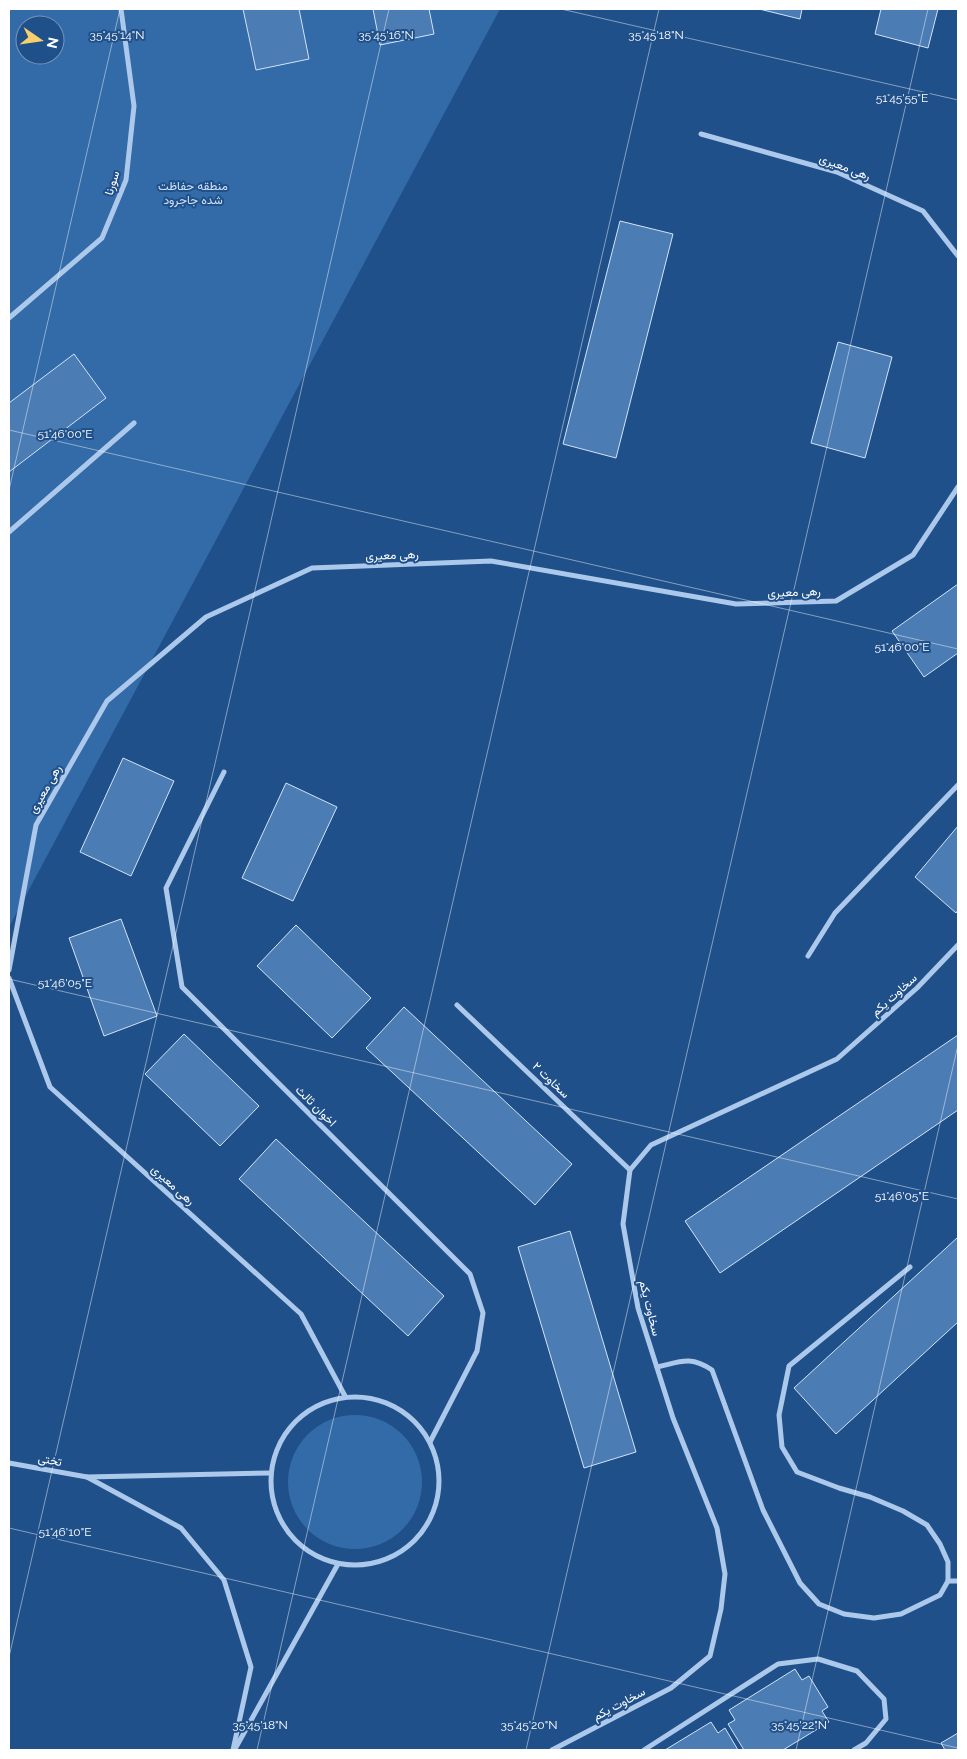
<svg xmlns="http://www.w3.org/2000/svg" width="967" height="1759" font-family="Raleway,Vazirmatn,sans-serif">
<rect width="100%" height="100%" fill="#20508a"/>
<g fill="#336aa8" fill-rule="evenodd">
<path d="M9 9H500L9 927ZM25 25H55V55H25Z"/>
<circle cx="355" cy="1482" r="67"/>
</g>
<g fill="#4c7cb4" stroke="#d1e3f8">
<polygon points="243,9 299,9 309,59 256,70"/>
<polygon points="373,9 429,9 434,34 380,45"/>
<polygon points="759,9 802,9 800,19"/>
<polygon points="881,9 938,9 928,48 875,34"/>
<polygon points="620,221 673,234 616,458 563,444"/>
<polygon points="838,342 892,357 865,458 811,443"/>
<polygon points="74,354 106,398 9,472 9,403"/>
<polygon points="958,584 958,653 924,677 892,631"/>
<polygon points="123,758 174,781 131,876 80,852"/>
<polygon points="286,783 337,807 293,901 242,878"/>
<polygon points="958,826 958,910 956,913 915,877"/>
<polygon points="121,919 157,1016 104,1036 69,938"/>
<polygon points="296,925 371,998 332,1038 257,966"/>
<polygon points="404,1007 572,1164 535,1205 366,1048"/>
<polygon points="184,1034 259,1106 220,1146 145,1074"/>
<polygon points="958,1035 958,1110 720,1273 685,1221"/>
<polygon points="276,1139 444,1296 408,1336 239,1179"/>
<polygon points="570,1231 636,1452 584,1468 518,1247"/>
<polygon points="958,1237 958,1322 836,1434 794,1388"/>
<polygon points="795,1669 802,1680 809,1676 828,1707 822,1711 829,1722 783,1750 744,1750 728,1724 735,1720 729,1710"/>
<polygon points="711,1722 718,1733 725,1728 738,1750 665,1750"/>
<polygon points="958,1733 958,1750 945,1750 941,1743"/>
</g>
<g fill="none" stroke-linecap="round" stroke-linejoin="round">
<g stroke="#acc9eb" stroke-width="5">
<polyline points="701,134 837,172 923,211 958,256"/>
<polyline points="9,318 102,238 126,180 134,106 121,9"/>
<polyline points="9,532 134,423"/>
<polyline points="224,772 166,888 182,987 470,1274 483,1313 477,1351 430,1442"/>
<polyline points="808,956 835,913 958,785"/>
<polyline points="9,970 36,825 107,701 206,617 312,568 491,561 736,604 836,601 913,555 958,487"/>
<polyline points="9,978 50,1087 301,1314 345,1396"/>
<polyline points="457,1005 630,1170"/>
<path d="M657 1367C680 1362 690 1355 712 1370L763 1510 800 1583 819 1604 844 1614 874 1618 901 1614 940 1595 948 1581V1562L940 1544 927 1525 903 1511 870 1497 839 1488 797 1472 782 1447 779 1415 789 1366 910 1267"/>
<circle cx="355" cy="1481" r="84"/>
<polyline points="9,1463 87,1477 271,1473"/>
<polyline points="87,1477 181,1528 224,1580 251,1667 233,1750"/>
<polyline points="948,1581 958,1581"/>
<polyline points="235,1749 338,1564"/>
<polyline points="552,1750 671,1688 710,1656 721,1609 725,1574 717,1528 673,1418 638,1308 623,1224 630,1170 651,1145 837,1059 917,988 958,945"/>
<polyline points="644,1750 778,1664 818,1659 857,1671 884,1699 886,1719 866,1743 854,1750"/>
</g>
</g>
<path fill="none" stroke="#fff" stroke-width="1" stroke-opacity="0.45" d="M561 9 958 100M9 430 958 649M9 490 120 9M9 979 958 1199M9 1528 958 1748M9 1657 389 9M257 1750 659 9M526 1750 928 9M796 1750 958 1045"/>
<g text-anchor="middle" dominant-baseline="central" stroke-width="4" stroke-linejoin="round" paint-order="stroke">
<g font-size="12" fill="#fff" stroke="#20508a">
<text transform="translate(845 167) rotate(21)">رهی معیری</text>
<text transform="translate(112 183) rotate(-73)">سورنا</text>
<text transform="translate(392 555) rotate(-2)">رهی معیری</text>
<text transform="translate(794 592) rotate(-2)">رهی معیری</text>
<text transform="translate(45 789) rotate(-60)">رهی معیری</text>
<text transform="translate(894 995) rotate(-42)">سخاوت یکم</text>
<text transform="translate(551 1080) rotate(44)">سخاوت ۲</text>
<text transform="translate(316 1106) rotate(45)">اخوان ثالث</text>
<text transform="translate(173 1185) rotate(42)">رهی معیری</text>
<text transform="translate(650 1308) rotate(76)">سخاوت یکم</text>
<text transform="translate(50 1460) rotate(10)">تختی</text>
<text transform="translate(619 1704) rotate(-28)">سخاوت یکم</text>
</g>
<g font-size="12" fill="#d1e3f8" stroke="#20508a">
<text x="193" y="186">منطقه حفاظت<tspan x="193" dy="14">شده جاجرود</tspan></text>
</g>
</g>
<g font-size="12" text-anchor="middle" fill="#fff" stroke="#20508a" stroke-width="4" stroke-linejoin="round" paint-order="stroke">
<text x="117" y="39">35°45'14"N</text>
<text x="386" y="39">35°45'16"N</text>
<text x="656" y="39">35°45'18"N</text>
<text x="902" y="102">51°45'55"E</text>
<text x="65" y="438">51°46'00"E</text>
<text x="902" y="651">51°46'00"E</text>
<text x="65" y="987">51°46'05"E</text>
<text x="902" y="1200">51°46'05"E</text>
<text x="65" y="1536">51°46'10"E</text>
<text x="260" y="1729">35°45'18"N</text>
<text x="529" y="1729">35°45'20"N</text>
<text x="799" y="1729">35°45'22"N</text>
</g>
<rect width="967" height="1759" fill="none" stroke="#ffffff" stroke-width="20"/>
<g transform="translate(40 40) rotate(103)"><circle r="24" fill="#20508a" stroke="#7996b9"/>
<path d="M0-4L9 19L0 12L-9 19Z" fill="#f9ce6c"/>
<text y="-8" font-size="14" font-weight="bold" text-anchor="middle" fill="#ffffff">N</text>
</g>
</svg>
